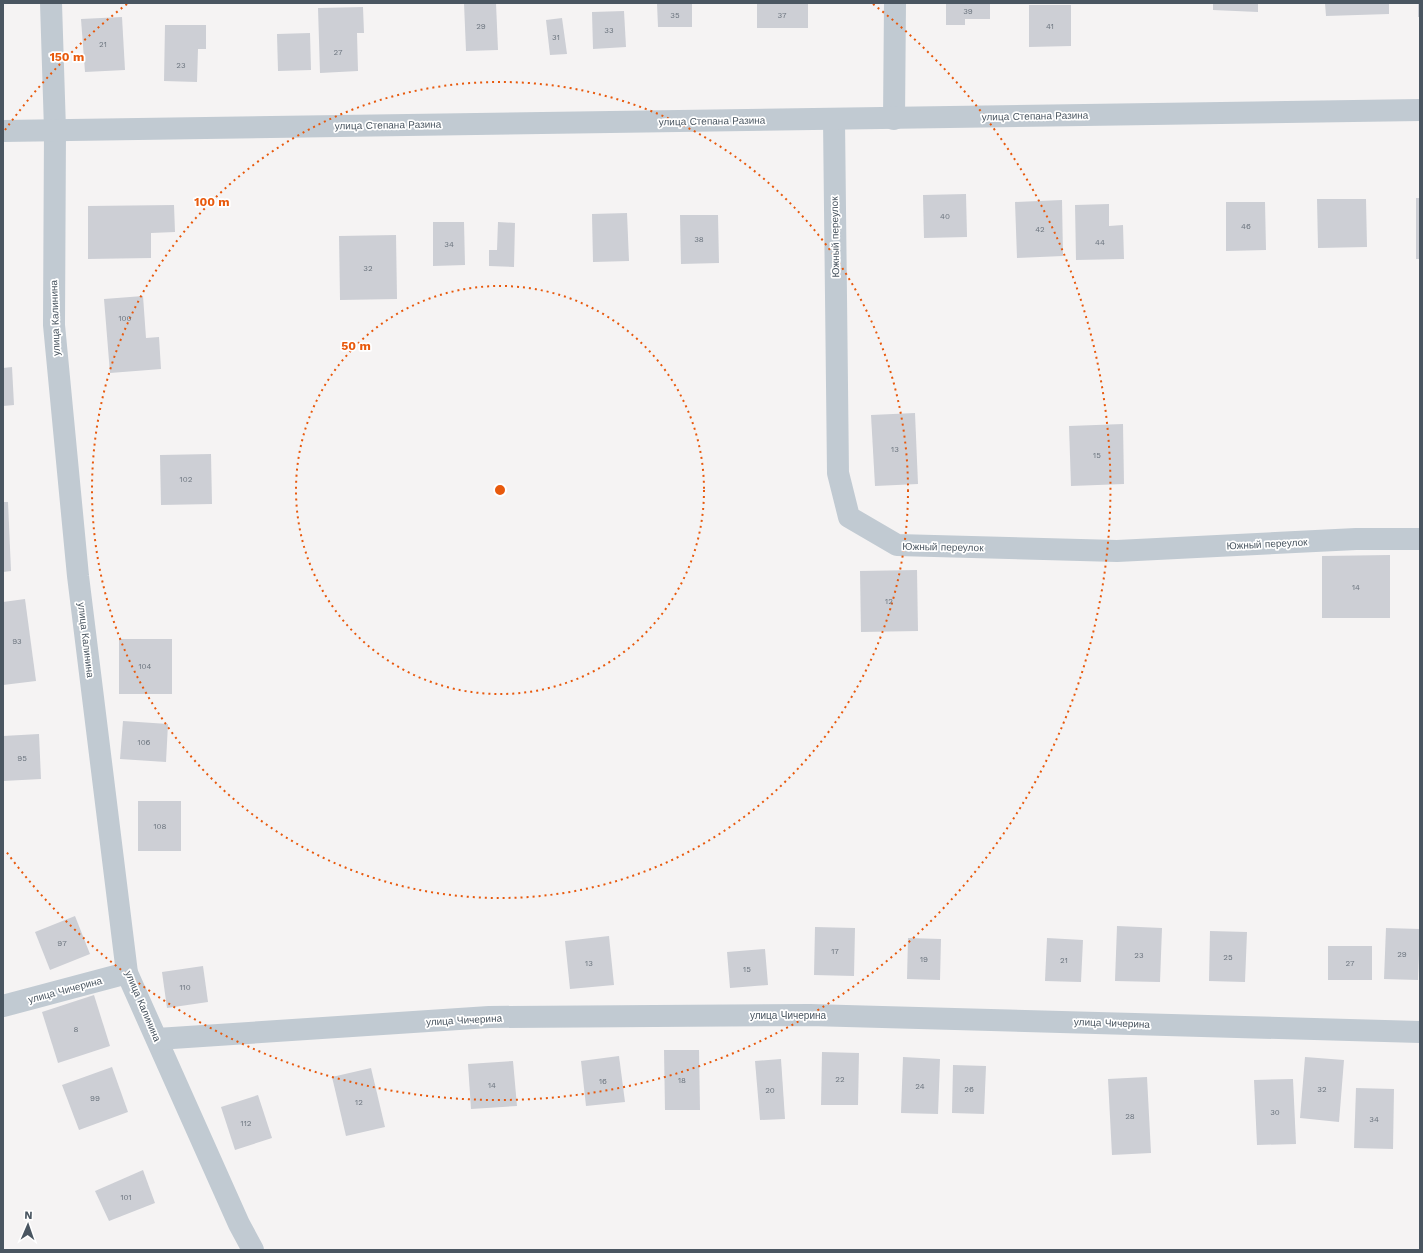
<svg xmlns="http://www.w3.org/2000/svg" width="1423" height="1253" font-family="'Work Sans',sans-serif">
<rect width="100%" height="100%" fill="#f5f3f3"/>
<g fill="#cdcfd5">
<polygon points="464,3 496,3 498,50 466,51"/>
<polygon points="657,3 692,3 692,27 658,27"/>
<rect x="757" y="3" width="51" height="25"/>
<polygon points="946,3 990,3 990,19 965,19 965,25 946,25"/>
<polygon points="1213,3 1258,3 1258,12 1213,10"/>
<polygon points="1325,3 1389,3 1389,14 1326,16"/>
<rect x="1418" y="3" width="2" height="14"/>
<polygon points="1029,5 1071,5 1071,46 1029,47"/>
<polygon points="363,7 364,33 357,33 358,71 320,73 318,8"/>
<polygon points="624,11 626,47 593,49 592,12"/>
<polygon points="122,17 125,70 85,72 81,19"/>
<polygon points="562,18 567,54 550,55 546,20"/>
<polygon points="165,25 206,25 206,49 198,49 197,82 164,81"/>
<polygon points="310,33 311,70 278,71 277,34"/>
<polygon points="966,194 967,237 924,238 923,195"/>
<rect x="1416" y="198" width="4" height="61"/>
<polygon points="1317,199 1366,199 1367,247 1318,248"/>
<polygon points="1062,200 1063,256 1017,258 1015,202"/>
<polygon points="1226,202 1265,202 1266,250 1226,251"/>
<polygon points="1109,204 1109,226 1123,225 1124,259 1076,260 1075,205"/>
<polygon points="174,205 175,232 151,233 151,258 88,259 88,206"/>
<polygon points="627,213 629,261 593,262 592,214"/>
<polygon points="680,215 718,215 719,263 681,264"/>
<polygon points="433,222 464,222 465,265 433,266"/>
<polygon points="498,222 515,223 514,267 489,266 489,250 497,250"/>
<polygon points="396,235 397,299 340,300 339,236"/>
<polygon points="143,296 146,338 159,337 161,369 110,373 104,299"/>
<polygon points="12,367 14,405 3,406 3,368"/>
<polygon points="915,413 918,484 875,486 871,415"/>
<polygon points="1123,424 1124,484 1071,486 1069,426"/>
<polygon points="211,454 212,504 161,505 160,455"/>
<polygon points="3,502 8,502 11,571 3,572"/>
<polygon points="1390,555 1390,618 1322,618 1322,556"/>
<polygon points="917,570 918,631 861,632 860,571"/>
<polygon points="25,599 36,681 3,685 3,602"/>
<rect x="119" y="639" width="53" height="55"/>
<polygon points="123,721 168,724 166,762 120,759"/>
<polygon points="39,734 41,779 3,781 3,736"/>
<rect x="138" y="801" width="43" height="50"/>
<polygon points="75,916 90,954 50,970 35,932"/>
<polygon points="1117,926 1162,928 1160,982 1115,981"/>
<polygon points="815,927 855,928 854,976 814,975"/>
<polygon points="1386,928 1420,929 1418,980 1384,979"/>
<polygon points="1210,931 1247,932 1245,982 1209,981"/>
<polygon points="609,936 614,985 570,989 565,941"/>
<polygon points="908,938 941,939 940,980 907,979"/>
<polygon points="1047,938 1083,940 1081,982 1045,981"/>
<rect x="1328" y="946" width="44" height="34"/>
<polygon points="765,949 768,985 730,988 727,952"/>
<polygon points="203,966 208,1002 167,1008 162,972"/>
<polygon points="94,995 110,1046 58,1063 42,1012"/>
<polygon points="664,1050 699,1050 700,1110 665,1110"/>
<polygon points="822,1052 859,1053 858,1105 821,1105"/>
<polygon points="619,1056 625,1102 586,1106 581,1061"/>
<polygon points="903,1057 940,1059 938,1114 901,1113"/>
<polygon points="1305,1057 1344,1060 1339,1122 1300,1118"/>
<polygon points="781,1059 785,1119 760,1120 755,1061"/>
<polygon points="513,1061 517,1106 471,1109 468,1064"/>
<polygon points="953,1065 986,1066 984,1114 952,1113"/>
<polygon points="112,1067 128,1112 79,1130 62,1085"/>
<polygon points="371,1068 385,1127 346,1136 332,1077"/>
<polygon points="1147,1077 1151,1153 1112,1155 1108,1079"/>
<polygon points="1293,1079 1296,1144 1257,1145 1254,1080"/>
<polygon points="1356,1088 1394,1089 1393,1149 1354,1148"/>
<polygon points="258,1095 272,1138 235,1150 221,1107"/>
<polygon points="143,1170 155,1203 109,1221 95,1191"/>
</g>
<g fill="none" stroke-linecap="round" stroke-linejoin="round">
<g stroke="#c1cad2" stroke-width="22">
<polyline points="51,3 55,130 54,325 78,576 127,973 239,1224 253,1250"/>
<polyline points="894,119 895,3"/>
<polyline points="834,120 838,473 849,517 897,545 1117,551 1356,539 1420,539"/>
<polyline points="3,131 1420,110"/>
<polyline points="3,1006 127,973"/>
<polyline points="157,1039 489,1017 810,1015 1420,1032"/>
</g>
</g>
<g fill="none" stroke="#e8590c" stroke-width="2" stroke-dasharray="2 4">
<circle cx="500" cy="490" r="204"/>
<circle cx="500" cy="490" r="408"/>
<path d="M5 130A612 612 0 0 1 127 4M873 4A612 612 0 1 1 5 850"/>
</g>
<g text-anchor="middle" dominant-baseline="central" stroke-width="3.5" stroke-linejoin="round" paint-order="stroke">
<g font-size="8" fill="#6b747e">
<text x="968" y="11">39</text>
<text x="675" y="15">35</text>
<text x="782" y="15">37</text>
<text x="481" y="26">29</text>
<text x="1050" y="26">41</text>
<text x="609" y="30">33</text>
<text x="556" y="37">31</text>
<text x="103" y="44">21</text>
<text x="338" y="52">27</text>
<text x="181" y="65">23</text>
<text x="945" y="216">40</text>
<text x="1246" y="226">46</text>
<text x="1040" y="229">42</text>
<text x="699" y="239">38</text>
<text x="1100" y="242">44</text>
<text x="449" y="244">34</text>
<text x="368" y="268">32</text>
<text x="125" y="318">100</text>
<text x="895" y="449">13</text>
<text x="1097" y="455">15</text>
<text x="186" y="479">102</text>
<text x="1356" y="587">14</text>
<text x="889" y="601">12</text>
<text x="17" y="641">93</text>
<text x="145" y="666">104</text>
<text x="144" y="742">106</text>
<text x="22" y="758">95</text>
<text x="160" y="826">108</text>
<text x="62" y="943">97</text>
<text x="835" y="951">17</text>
<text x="1402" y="954">29</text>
<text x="1139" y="955">23</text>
<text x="1228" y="957">25</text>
<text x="924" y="959">19</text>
<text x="1064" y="960">21</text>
<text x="589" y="963">13</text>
<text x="1350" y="963">27</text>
<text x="747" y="969">15</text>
<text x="185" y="987">110</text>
<text x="76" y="1029">8</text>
<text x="840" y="1079">22</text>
<text x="682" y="1080">18</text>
<text x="603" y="1081">16</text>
<text x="492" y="1085">14</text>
<text x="920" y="1086">24</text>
<text x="969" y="1089">26</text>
<text x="1322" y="1089">32</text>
<text x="770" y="1090">20</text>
<text x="95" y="1098">99</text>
<text x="359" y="1102">12</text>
<text x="1275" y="1112">30</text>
<text x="1130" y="1116">28</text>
<text x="1374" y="1119">34</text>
<text x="246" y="1123">112</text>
<text x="126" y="1197">101</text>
</g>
<g font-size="10" fill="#4a5661" stroke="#fff">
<text transform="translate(1035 116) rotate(-1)">улица Степана Разина</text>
<text transform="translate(712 121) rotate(-1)">улица Степана Разина</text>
<text transform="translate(388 125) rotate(-1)">улица Степана Разина</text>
<text transform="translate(835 237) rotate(-91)">Южный переулок</text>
<text transform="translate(55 318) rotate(-92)">улица Калинина</text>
<text transform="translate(1267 544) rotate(-3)">Южный переулок</text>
<text transform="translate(943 547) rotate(1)">Южный переулок</text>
<text transform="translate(86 640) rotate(83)">улица Калинина</text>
<text transform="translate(65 990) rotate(-15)">улица Чичерина</text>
<text transform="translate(143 1006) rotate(67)">улица Калинина</text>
<text x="788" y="1015">улица Чичерина</text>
<text transform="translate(464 1020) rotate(-3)">улица Чичерина</text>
<text transform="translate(1112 1023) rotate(2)">улица Чичерина</text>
</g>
</g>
<circle cx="500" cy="490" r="6" fill="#e8590c" stroke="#fff" stroke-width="2"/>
<g font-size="12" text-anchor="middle" font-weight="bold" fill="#e8590c" stroke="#fff" stroke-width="3.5" stroke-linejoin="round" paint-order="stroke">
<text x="67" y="61">150 m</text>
<text x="212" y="206">100 m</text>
<text x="356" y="350">50 m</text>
</g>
<rect width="1423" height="1253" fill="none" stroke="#4a5661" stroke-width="8"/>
<g transform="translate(28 1225) rotate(2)" stroke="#ffffff" stroke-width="3" paint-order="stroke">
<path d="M0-3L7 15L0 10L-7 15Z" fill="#4a5661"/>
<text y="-6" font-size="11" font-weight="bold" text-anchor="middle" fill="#4a5661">N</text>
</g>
</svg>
